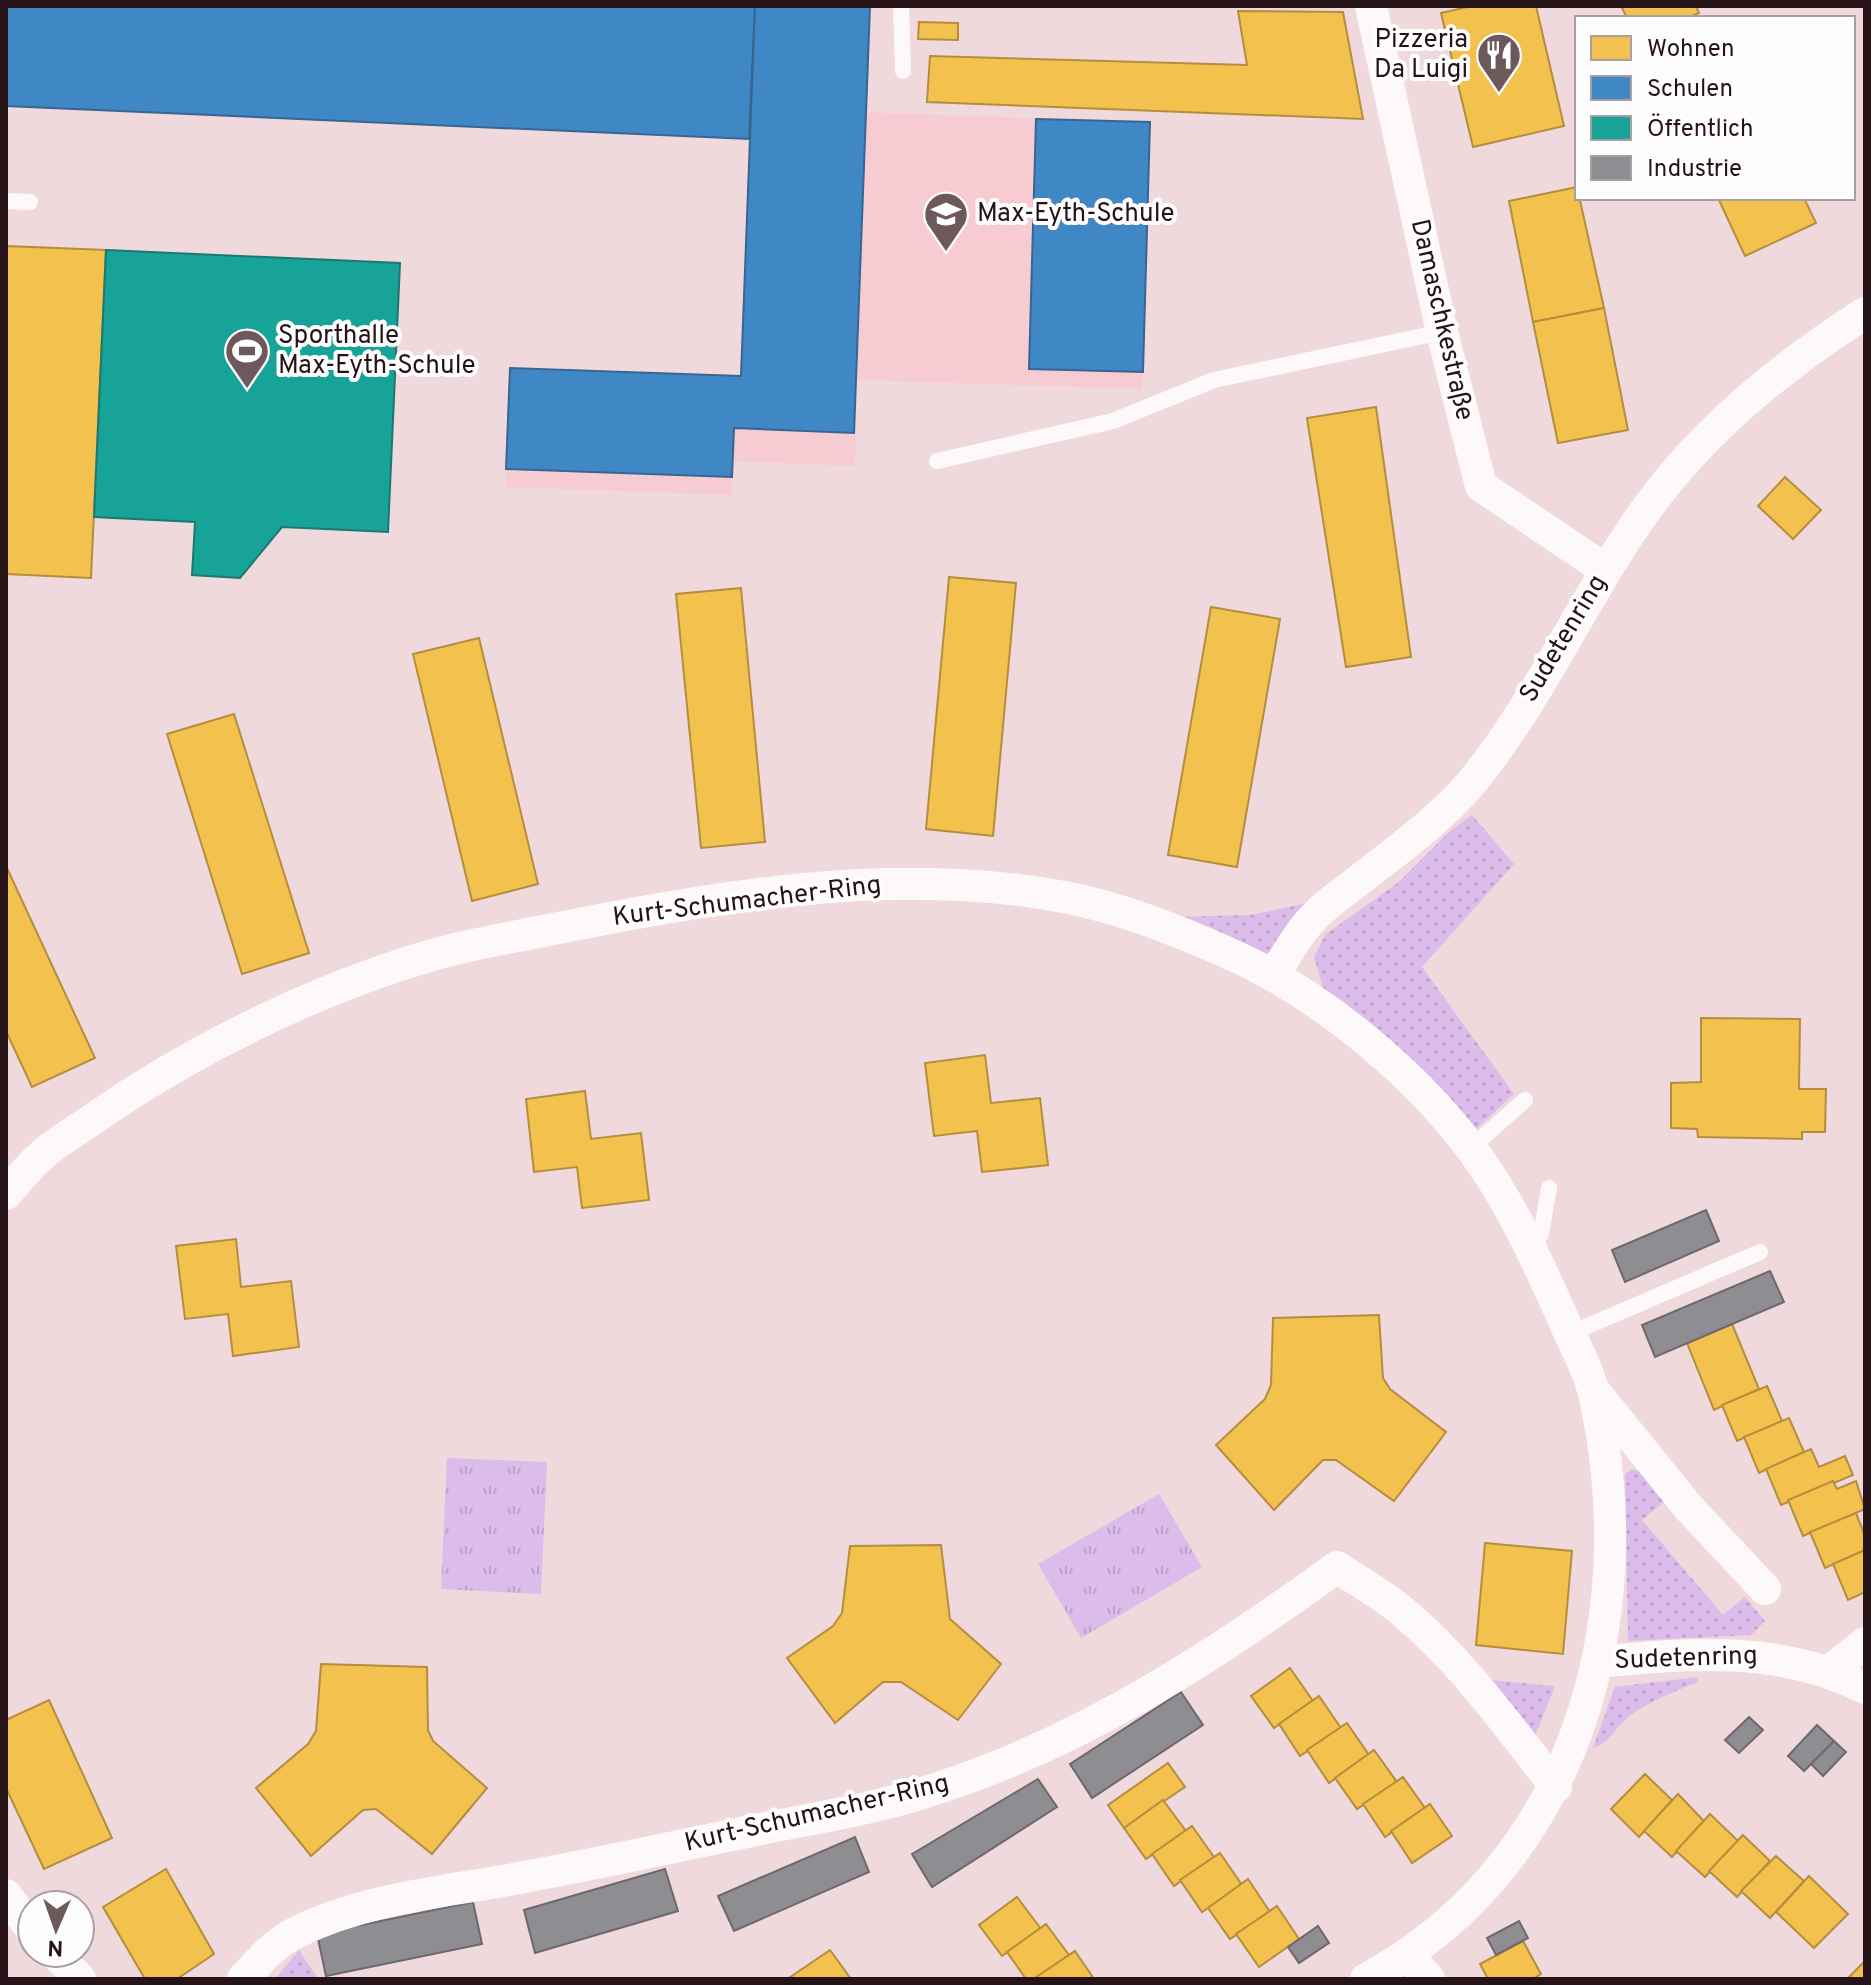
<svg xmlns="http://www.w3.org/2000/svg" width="1871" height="1985" font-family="Overpass,sans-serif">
<defs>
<pattern id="grass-dots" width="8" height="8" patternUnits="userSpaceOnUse" patternTransform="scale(2)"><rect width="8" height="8" fill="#dcbcea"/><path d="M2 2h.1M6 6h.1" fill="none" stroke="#bda1c8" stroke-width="1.8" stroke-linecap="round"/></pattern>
<pattern id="park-tufts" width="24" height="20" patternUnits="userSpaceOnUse" patternTransform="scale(2)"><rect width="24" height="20" fill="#dcbcea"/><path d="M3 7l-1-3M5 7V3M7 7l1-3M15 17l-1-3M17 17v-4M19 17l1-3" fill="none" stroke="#bda1c8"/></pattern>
</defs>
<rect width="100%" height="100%" fill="#f0d9dc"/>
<polygon fill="#f7cbd2" points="755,6 860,6 857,112 1150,122 1142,389 857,380 855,466 733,461 732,495 506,487 510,368 741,376"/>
<g fill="url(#grass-dots)">
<polygon points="1472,815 1514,864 1422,967 1514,1094 1475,1130 1324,991 1314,957 1325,935 1399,882 1449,832"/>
<polygon points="1311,902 1267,954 1173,917 1251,915"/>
<polygon points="1632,1469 1639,1471 1664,1502 1642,1520 1723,1615 1745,1597 1765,1621 1751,1635 1628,1641 1625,1474"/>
<path d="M1698 1677V1682C1674 1692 1645 1702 1625 1720 1612 1731 1610 1743 1593 1748L1615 1687Z"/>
<polygon points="1489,1680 1555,1686 1535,1736"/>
<polygon points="299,1950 318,1979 275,1979"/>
</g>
<g fill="url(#park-tufts)">
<polygon points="447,1458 547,1462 541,1594 441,1589"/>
<polygon points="1159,1494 1202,1567 1081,1638 1038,1564"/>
</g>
<g fill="#f2c14e" stroke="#b58d3e" stroke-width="2">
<polygon points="1472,6 1536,6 1564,126 1473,147 1441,13"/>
<polygon points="1621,6 1696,6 1699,13 1687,18 1627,18"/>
<polygon points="1238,11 1343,12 1363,119 927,102 930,56 1247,65"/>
<polygon points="919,22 958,23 958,40 918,39"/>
<polygon points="1577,187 1604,308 1533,322 1509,201"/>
<polygon points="1718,198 1804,198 1816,223 1745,256"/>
<polygon points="6,246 106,250 91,578 6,574"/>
<polygon points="1604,308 1628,430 1558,443 1533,322"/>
<polygon points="1376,407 1411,657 1346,667 1307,418"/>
<polygon points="1785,477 1821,510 1793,539 1758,506"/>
<polygon points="949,577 1016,583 993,836 926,829"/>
<polygon points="741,588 765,842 701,848 676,594"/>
<polygon points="1211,607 1280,619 1237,867 1168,855"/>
<polygon points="479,638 538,884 472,901 413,654"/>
<polygon points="234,714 309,953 242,974 167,734"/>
<polygon points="6,866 95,1058 32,1087 6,1031"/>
<polygon points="1701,1018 1800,1019 1799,1089 1826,1089 1825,1132 1802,1132 1802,1139 1698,1137 1697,1129 1671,1128 1671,1083 1701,1082"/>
<polygon points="985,1055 991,1103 1040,1098 1048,1165 982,1172 977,1131 934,1136 925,1063"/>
<polygon points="585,1091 591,1139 641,1133 649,1200 582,1208 577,1167 534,1172 526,1099"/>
<polygon points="236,1239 241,1287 291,1281 299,1347 233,1356 228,1314 185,1319 176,1246"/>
<polygon points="1379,1315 1383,1378 1390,1389 1446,1432 1394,1501 1336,1460 1323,1460 1274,1510 1216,1445 1265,1399 1271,1385 1273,1318"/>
<polygon points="1732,1324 1759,1389 1714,1410 1687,1343"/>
<polygon points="1767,1386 1782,1421 1737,1441 1722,1405"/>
<polygon points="1789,1418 1804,1452 1759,1473 1744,1437"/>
<polygon points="1811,1449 1819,1467 1845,1456 1853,1475 1781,1505 1766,1469"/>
<polygon points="1833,1481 1837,1489 1856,1481 1865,1509 1803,1536 1788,1500"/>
<polygon points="1856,1513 1865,1536 1865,1550 1825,1568 1810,1532"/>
<polygon points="1485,1543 1572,1551 1563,1654 1476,1645"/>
<polygon points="941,1545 950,1619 1001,1664 958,1720 901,1682 883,1682 835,1723 787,1658 833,1626 842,1613 850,1546"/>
<polygon points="1865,1550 1865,1592 1848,1600 1833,1564"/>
<polygon points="321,1664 427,1667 428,1730 433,1741 487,1788 432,1854 376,1809 363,1810 311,1856 256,1788 308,1744 316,1731"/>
<polygon points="1290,1668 1313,1701 1274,1728 1251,1696"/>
<polygon points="1319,1696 1341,1728 1300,1756 1279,1724"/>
<polygon points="49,1700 112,1838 44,1869 6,1788 6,1720"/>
<polygon points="1347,1723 1369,1755 1329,1783 1307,1750"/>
<polygon points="1374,1750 1397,1782 1357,1809 1335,1778"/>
<polygon points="1168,1763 1185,1787 1124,1828 1108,1805"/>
<polygon points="1645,1774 1672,1800 1639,1837 1611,1809"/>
<polygon points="1403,1777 1425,1808 1385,1837 1363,1804"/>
<polygon points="1678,1794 1704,1821 1672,1857 1644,1831"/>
<polygon points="1163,1800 1186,1831 1146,1859 1124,1828"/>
<polygon points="1430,1804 1452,1836 1412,1863 1391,1831"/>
<polygon points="1710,1814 1738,1841 1705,1877 1676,1851"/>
<polygon points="1192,1826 1214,1857 1174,1886 1152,1854"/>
<polygon points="1743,1835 1770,1861 1737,1897 1709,1871"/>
<polygon points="1220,1853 1242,1885 1202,1912 1180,1880"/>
<polygon points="1776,1856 1804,1881 1770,1918 1741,1891"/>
<polygon points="166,1869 214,1954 177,1979 145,1979 103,1907"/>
<polygon points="1809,1876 1848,1914 1814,1948 1776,1912"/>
<polygon points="1248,1879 1270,1912 1230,1939 1208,1908"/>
<polygon points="1017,1897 1041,1929 1002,1956 979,1925"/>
<polygon points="1277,1906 1299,1939 1259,1967 1236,1934"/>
<polygon points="1046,1924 1069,1955 1036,1979 1026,1979 1007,1952"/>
<polygon points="1523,1941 1541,1974 1533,1979 1488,1979 1480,1964"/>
<polygon points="830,1950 851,1979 790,1979 789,1978"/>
<polygon points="1075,1951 1094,1979 1036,1979 1035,1978"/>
<polygon points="1865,1961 1865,1979 1847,1979"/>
</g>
<g fill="#3f88c5" stroke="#386591" stroke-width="2">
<polygon points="6,6 755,6 749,139 6,106"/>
<polygon points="755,6 870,6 854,433 734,428 732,477 506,469 510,368 741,376"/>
<polygon points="1036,119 1150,122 1143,372 1029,369"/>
</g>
<polygon fill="#17a398" stroke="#1c7871" stroke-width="2" points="106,250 400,263 388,532 282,527 240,578 192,575 195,522 94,517"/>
<g fill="#8d8d92" stroke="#6e686d" stroke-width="2">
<polygon points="1706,1210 1719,1241 1625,1282 1612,1250"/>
<polygon points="1770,1271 1784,1302 1655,1357 1642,1325"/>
<polygon points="1181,1692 1203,1725 1092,1798 1070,1764"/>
<polygon points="1749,1717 1763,1730 1739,1753 1725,1740"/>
<polygon points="1817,1725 1834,1741 1804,1771 1788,1756"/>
<polygon points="1834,1741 1846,1752 1823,1776 1811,1764"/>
<polygon points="1038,1779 1057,1807 932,1887 912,1854"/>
<polygon points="855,1837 869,1872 734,1931 718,1896"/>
<polygon points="665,1869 678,1911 535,1953 524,1910"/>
<polygon points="473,1902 482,1944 326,1976 317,1934"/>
<polygon points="1519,1921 1528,1938 1496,1955 1487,1938"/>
<polygon points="1318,1926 1329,1943 1299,1963 1288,1947"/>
</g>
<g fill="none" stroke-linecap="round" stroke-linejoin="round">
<g stroke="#fdf9fa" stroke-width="16">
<polyline points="901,6 903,71"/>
<polyline points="6,201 30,202"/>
<polyline points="937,461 1113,421 1214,380 1442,332"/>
<polyline points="1471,1148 1525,1100"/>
<polyline points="1531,1245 1541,1234 1549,1188"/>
<polyline points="1569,1334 1760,1252"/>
</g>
<g stroke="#fdf9fa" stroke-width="32">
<polyline points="1371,6 1442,332 1481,486 1606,570"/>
<path d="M1274 975C1287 954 1298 933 1315 916 1327 903 1344 892 1358 881 1396 851 1440 820 1472 782 1540 699 1583 598 1645 511 1703 430 1782 366 1865 313"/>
<path d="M6 1194C17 1182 28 1167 41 1156 56 1142 76 1131 93 1119 196 1047 333 980 455 949 484 942 514 937 543 931 714 897 895 864 1069 898 1124 909 1177 930 1228 953 1322 994 1425 1080 1483 1165 1515 1212 1538 1263 1561 1314 1572 1341 1589 1369 1595 1398 1644 1619 1576 1867 1366 1979"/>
<polyline points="1596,1393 1689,1508 1765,1589"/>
<path d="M1598 1662C1690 1653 1780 1645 1865 1688"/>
<polyline points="1830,1671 1865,1643"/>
<polyline points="6,1895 32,1930"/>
<polyline points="55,1953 80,1979"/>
<polyline points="1408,1956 1429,1979"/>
<path d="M243 1979C259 1961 276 1942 297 1932 364 1899 442 1892 514 1879 595 1864 675 1847 756 1830 814 1818 875 1809 932 1790 1080 1743 1212 1658 1337 1567 1359 1582 1383 1595 1403 1612 1463 1662 1508 1726 1556 1787"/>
</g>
</g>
<defs>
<g id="restaurant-pin" transform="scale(2.3)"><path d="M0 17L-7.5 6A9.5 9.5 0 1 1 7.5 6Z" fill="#6d585c" stroke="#fdfdfd"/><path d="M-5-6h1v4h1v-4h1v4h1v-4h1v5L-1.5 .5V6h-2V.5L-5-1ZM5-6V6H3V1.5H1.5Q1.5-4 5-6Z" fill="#fff"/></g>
<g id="school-pin" transform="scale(2.3)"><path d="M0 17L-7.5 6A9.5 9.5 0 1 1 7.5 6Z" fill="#6d585c" stroke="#fdfdfd"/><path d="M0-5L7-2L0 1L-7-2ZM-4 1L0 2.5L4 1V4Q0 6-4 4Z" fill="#fff"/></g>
<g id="stadium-pin" transform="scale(2.3)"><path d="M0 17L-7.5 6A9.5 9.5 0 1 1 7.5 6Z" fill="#6d585c" stroke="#fdfdfd"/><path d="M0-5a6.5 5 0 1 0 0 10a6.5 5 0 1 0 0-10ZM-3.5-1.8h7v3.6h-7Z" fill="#fff"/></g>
</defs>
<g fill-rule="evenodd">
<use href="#restaurant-pin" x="1499" y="55"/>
<use href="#school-pin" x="946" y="214"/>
<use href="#stadium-pin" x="247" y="351"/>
</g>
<g text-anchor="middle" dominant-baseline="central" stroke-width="8" stroke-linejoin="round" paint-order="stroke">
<g font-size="26" fill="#261317" stroke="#fdfdfd" text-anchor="start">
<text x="1468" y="40" text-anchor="end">Pizzeria<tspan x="1468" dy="30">Da Luigi</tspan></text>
<text x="977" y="214">Max-Eyth-Schule</text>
<text x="278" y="336">Sporthalle<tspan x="278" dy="30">Max-Eyth-Schule</tspan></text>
</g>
<g font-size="26" fill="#261317" stroke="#fdfdfd">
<text transform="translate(1441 320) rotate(77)">Damaschkestraße</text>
<text transform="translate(1564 639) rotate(-59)">Sudetenring</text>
<text transform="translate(747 902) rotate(-7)">Kurt-Schumacher-Ring</text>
<text transform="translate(1686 1659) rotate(-2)">Sudetenring</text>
<text transform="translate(817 1814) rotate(-13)">Kurt-Schumacher-Ring</text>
</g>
</g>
<rect width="1871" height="1985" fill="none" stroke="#261317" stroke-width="16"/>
<rect x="1575" y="16" width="280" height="184" fill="#fdfdfd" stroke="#a79fa1" stroke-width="2"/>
<rect x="1591" y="36" width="40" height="24" fill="#f2c14e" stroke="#a79fa1" stroke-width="2"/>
<text x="1647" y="56" font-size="24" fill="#261317">Wohnen</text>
<rect x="1591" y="76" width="40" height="24" fill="#3f88c5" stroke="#a79fa1" stroke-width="2"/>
<text x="1647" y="96" font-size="24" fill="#261317">Schulen</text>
<rect x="1591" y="116" width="40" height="24" fill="#17a398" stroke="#a79fa1" stroke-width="2"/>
<text x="1647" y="136" font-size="24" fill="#261317">Öffentlich</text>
<rect x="1591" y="156" width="40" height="24" fill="#8d8d92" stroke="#a79fa1" stroke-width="2"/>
<text x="1647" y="176" font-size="24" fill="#261317">Industrie</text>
<g transform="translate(56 1929) rotate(182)"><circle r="38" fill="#fdfdfd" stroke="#a79fa1" stroke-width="2"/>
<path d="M0-6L14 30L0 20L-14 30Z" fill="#6d585c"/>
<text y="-12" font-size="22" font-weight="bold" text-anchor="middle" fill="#261317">N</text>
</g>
</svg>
